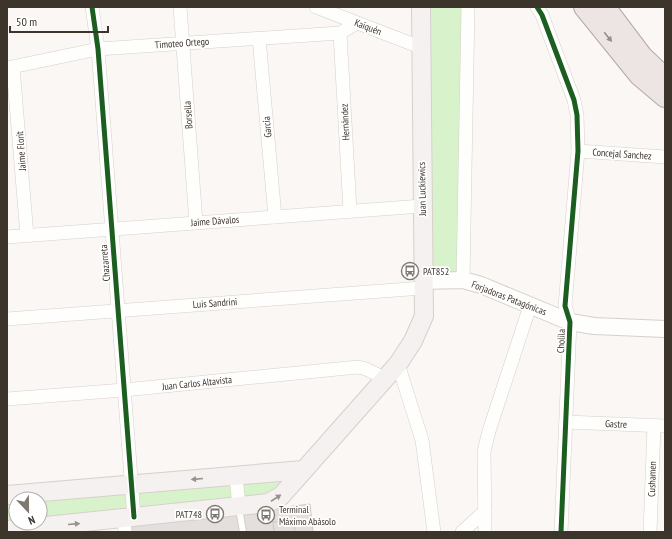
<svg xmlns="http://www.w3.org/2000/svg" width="672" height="539" font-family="'PT Sans Narrow',sans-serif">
<rect width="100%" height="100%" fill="#faf7f4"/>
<g fill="#d8f3cc" fill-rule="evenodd">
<polygon points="421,7 468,7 463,280 423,281"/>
<path d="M303 470 281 496 7 530V495ZM16 499H40V523H16Z"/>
</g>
<g fill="#e4dedc" stroke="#d0c8c6">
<polygon points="310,504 313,532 132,532 131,526"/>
<polygon points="294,520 295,532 274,532 273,522"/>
</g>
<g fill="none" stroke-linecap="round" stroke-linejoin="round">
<g stroke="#d6d0ca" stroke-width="8">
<polyline id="service" points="239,508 243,532"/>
</g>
<g stroke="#d6d0ca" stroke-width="14">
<g id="minor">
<polyline points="92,7 98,49 134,517"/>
<polyline points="180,7 196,223"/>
<polyline points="316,7 420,47"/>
<polyline points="537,7 542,15 574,100 577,115 578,151 565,306 570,322 561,532"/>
<polyline points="340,33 350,211"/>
<polyline points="259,38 275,217"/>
<polyline points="13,67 27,236"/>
<polyline points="7,68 98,49 340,33 357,23"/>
<polyline points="578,151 665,157"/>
<polyline points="7,237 422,206"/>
<polyline points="463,280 468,7"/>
<polyline points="7,319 423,288"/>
<polyline points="398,364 422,440 434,532"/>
<polyline points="7,399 124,390 358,367 366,369 384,378"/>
<polyline points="566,422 665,426"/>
<polyline points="236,476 239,507"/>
<polyline points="124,519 125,532"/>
<polyline points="462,532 485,511"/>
<polyline points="485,532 484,451 489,431 530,306"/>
<polyline points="650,532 654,426"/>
</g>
</g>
<g stroke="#d6d0ca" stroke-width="18">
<polyline id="tertiary" points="423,281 463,280 481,285 570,322 594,326 665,329"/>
</g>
<g stroke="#d6d0ca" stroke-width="20">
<g id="secondary">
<polyline points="7,495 303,470"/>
<polyline points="7,530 268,503 281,496 398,364 413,341 424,316 421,7"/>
</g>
</g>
<g stroke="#b5a8a4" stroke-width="22">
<g id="primary">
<polyline points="584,7 639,75 665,97"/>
<polyline points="605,7 642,56 665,78"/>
</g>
</g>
<use href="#service" stroke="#fefefd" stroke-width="6"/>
<use href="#minor" stroke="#fefefd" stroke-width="13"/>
<use href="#tertiary" stroke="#fefefd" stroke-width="16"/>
<use href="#secondary" stroke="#f5f1f0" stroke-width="18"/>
<use href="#primary" stroke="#ece5e3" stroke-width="20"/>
<g stroke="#fff" stroke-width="8">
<g id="cycleway">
<polyline points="92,7 98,49 134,517"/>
<polyline points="537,7 542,15 574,100 577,115 578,151 565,306 570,322 561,532"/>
</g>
</g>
<use href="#cycleway" stroke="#1b5e20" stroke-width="5"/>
</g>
<defs><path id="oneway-solid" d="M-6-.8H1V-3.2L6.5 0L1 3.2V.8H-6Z"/></defs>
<use fill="#948c87" href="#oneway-solid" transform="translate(608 37) rotate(51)"/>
<g fill="#99928e">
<use href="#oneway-solid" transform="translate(197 479) rotate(175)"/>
<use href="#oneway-solid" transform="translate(276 498) rotate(-33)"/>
<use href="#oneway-solid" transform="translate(74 524) rotate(-5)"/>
</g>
<defs>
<g id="bus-ring" transform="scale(0.9)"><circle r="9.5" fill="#fff" stroke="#7f7871" stroke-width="1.5"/><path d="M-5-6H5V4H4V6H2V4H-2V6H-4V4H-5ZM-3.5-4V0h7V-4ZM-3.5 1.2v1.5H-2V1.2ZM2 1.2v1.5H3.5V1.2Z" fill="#7f7871"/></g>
</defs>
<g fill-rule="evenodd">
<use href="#bus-ring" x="410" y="271"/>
<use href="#bus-ring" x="215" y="514"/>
<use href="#bus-ring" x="266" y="515"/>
</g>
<g text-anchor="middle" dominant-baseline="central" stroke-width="3.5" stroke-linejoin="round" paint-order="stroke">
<g font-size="10" fill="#3d342b" stroke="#fff">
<text transform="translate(368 27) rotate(21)">Kaiquén</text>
<text transform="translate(182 43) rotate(-4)">Timoteo Ortego</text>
<text transform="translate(188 115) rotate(-94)">Borsella</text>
<text transform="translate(345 122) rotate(-93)">Hernández</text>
<text transform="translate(267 127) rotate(-95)">García</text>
<text transform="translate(21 151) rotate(-94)">Jaime Florit</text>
<text transform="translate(622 154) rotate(4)">Concejal Sanchez</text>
<text transform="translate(422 189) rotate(-91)">Juan Luckiewics</text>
<text transform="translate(215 221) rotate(-4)">Jaime Dávalos</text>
<text transform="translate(105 263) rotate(-95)">Chazarreta</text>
<text transform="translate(509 298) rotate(21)">Forjadoras Patagónicas</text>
<text transform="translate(215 303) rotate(-4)">Luis Sandrini</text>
<text transform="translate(561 341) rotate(-88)">Cholila</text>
<text transform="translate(197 383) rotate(-6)">Juan Carlos Altavista</text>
<text transform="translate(616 424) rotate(2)">Gastre</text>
<text transform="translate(652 479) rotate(-88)">Cushamen</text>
</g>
<g font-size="10" fill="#3d342b" stroke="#fff" text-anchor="start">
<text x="423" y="271">PAT852</text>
<text x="279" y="509">Terminal<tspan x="279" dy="12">Máximo Abásolo</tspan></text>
<text x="202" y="514" text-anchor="end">PAT748</text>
</g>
</g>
<rect width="672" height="539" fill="none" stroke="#3d342b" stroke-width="16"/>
<g transform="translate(28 511) rotate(158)"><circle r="19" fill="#ffffff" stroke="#b1aeaa"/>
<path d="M0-3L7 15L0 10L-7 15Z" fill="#7f7871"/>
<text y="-6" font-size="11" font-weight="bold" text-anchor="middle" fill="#3d342b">N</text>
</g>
<path d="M10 26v6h98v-6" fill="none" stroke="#3d342b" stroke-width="2"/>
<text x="16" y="26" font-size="12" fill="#3d342b" stroke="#ffffff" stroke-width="3" paint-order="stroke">50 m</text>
</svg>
